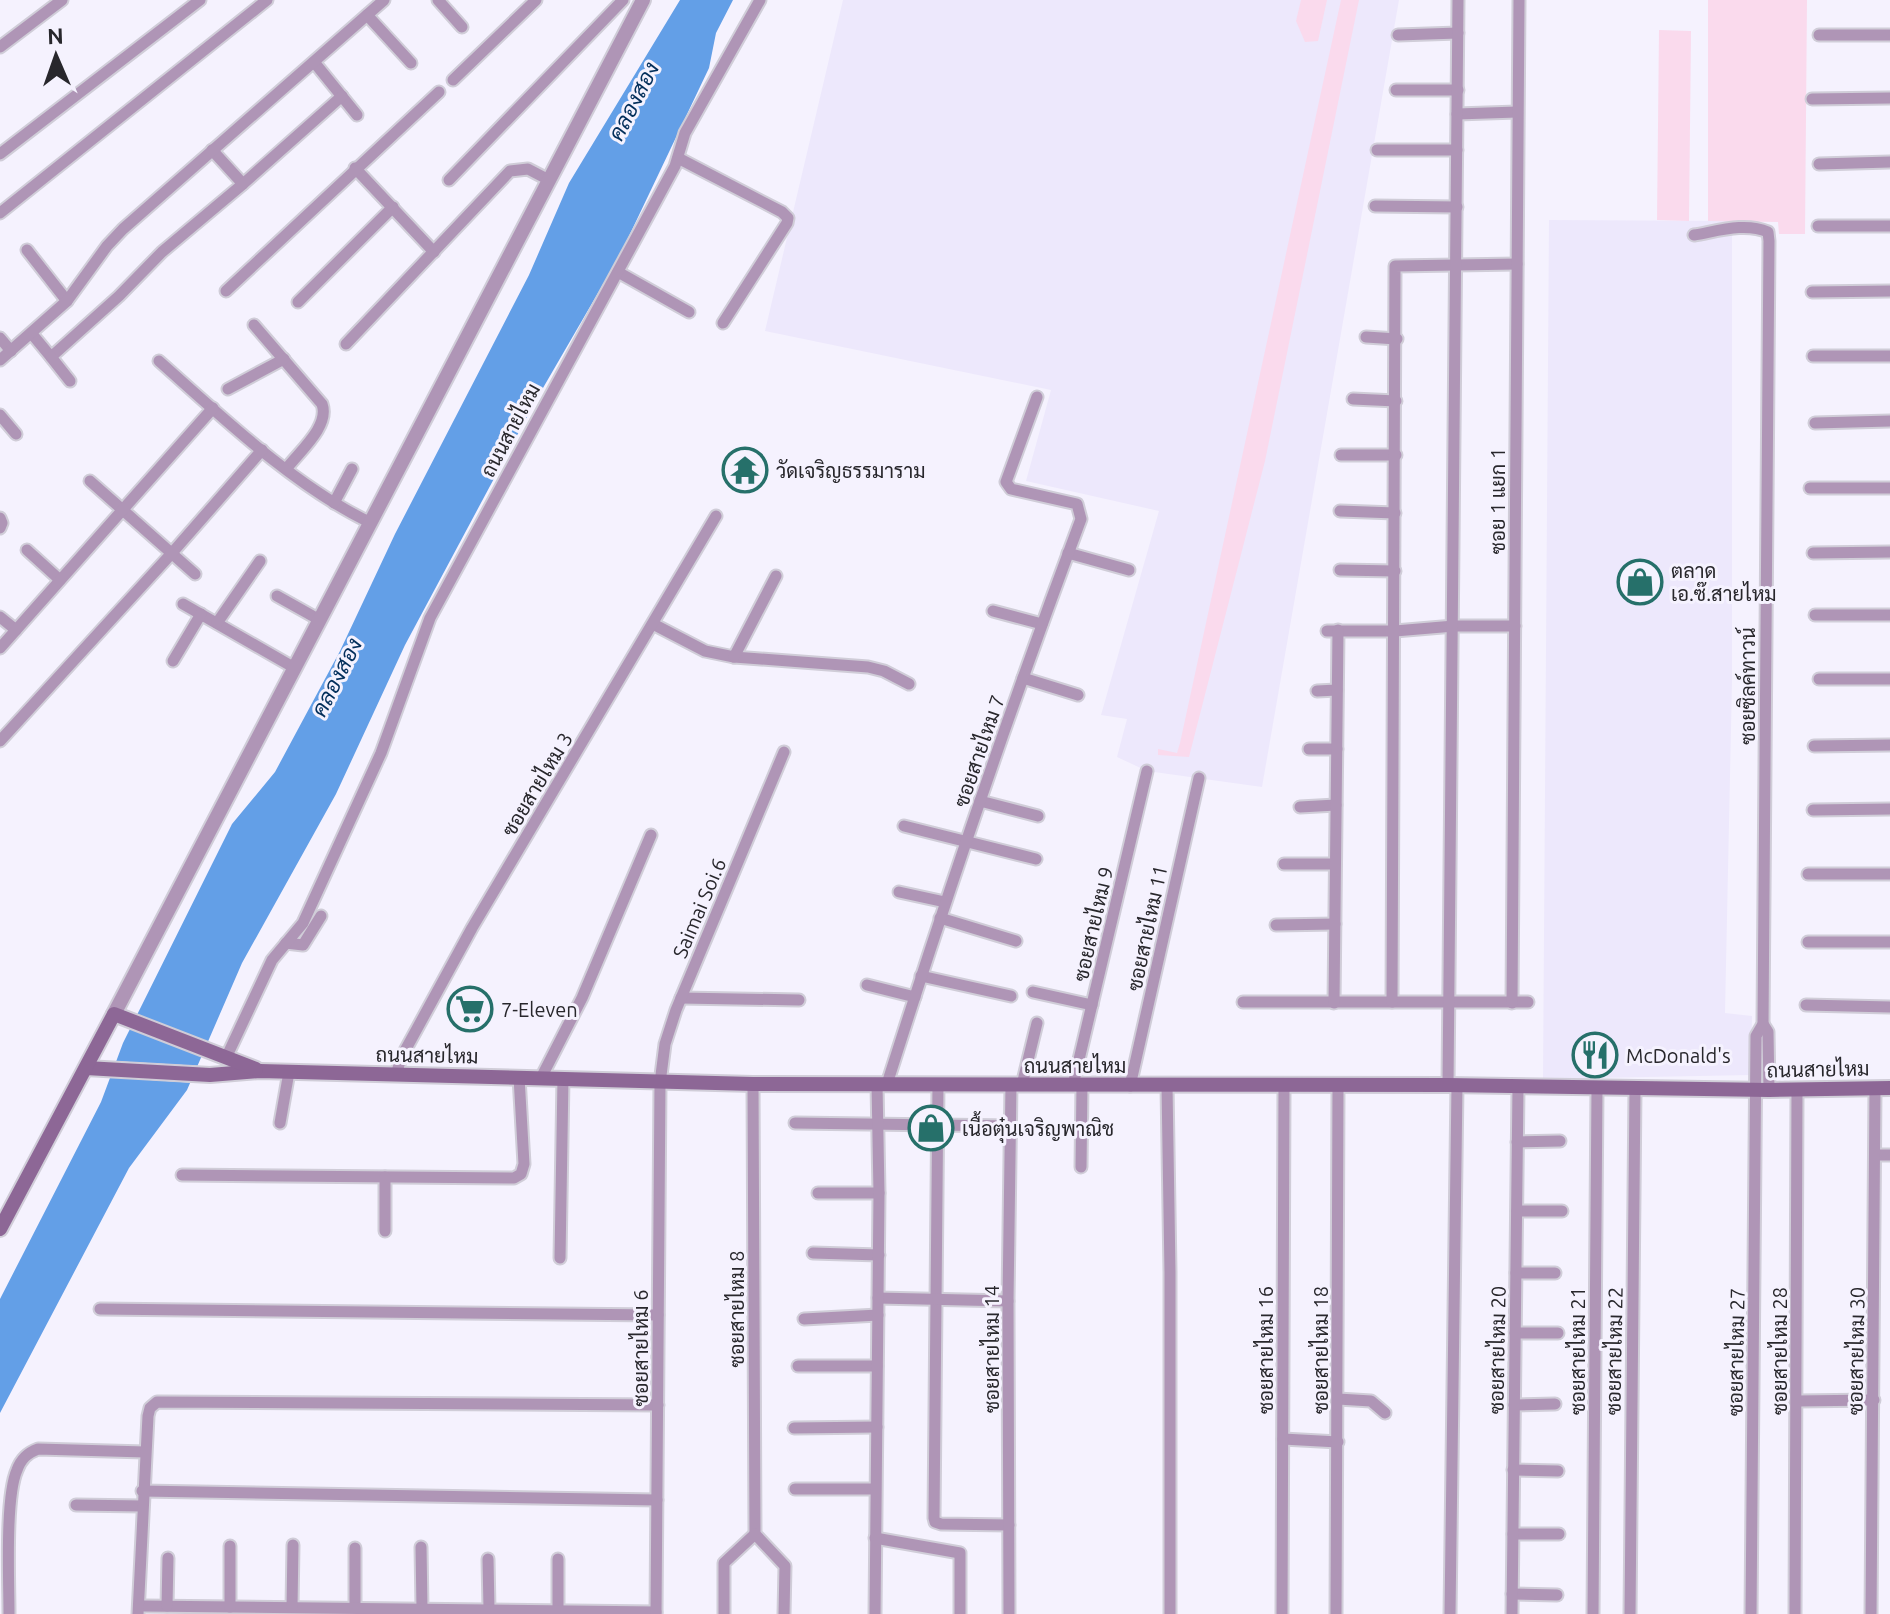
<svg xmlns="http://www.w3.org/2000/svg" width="1890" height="1614" font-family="Ubuntu,Sarabun,sans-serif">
<rect width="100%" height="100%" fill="#f5f2fe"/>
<g fill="#ede8fc">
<polygon points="843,0 1399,0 1262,787 1147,771 1117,757 1127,719 1101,715 1159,511 1026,481 1051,390 765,331"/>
<polygon points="1549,220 1732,221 1732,681 1725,1013 1752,1016 1751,1075 1543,1079"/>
</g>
<g fill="#fadaed">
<polygon points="1301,0 1327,0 1318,41 1305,42 1296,21"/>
<polygon points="1341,0 1359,0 1265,461 1189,757 1158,755 1158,749 1177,753 1180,743"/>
<polygon points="1708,0 1807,0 1805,234 1779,234 1778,222 1708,221"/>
<polygon points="1659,30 1691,31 1689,221 1657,220"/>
</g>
<polygon fill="#639fe7" points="680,0 733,0 716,33 709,68 620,255 536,400 405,645 336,794 242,963 187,1090 129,1168 0,1413 0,1299 101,1102 123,1043 232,824 275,772 340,651 395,534 529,275 569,183"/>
<polygon fill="#f5f2fe" points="112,1061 202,1066 195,1083 106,1077"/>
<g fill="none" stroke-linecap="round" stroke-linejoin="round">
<g stroke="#d0cdd8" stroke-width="15">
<g id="minor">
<polyline points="438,0 462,27"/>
<polyline points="367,15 411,63"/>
<polyline points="1398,35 1458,33"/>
<polyline points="1819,35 1890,35"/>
<polyline points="0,47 62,0"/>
<polyline points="314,62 357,115"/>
<polyline points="453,80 536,0"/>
<polyline points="1396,90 1458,90"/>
<polyline points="1812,99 1890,98"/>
<polyline points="1457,114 1517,112"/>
<polyline points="212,150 243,184"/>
<polyline points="1377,150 1457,150"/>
<polyline points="0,154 200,0"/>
<polyline points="678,158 782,212 788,218 787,223 723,323"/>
<polyline points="1819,164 1890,162"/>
<polyline points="355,168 434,252"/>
<polyline points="449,180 623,0"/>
<polyline points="1375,206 1457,207"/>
<polyline points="0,213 267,0"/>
<polyline points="1818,226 1890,226"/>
<path d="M1694 235C1718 231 1745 222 1768 232L1769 241 1763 1024 1756 1036 1751 1614"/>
<polyline points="27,250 67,301"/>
<polyline points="618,272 689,312"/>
<polyline points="226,291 439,92"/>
<polyline points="1812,292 1890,291"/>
<polyline points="298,302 393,207"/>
<path d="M254 325 322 404C330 426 300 451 287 468"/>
<polyline points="32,334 51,357 119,296 162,252 243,184 342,96"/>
<polyline points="1366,337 1397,339"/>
<polyline points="0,338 11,351"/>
<polyline points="346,344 510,171 528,169 549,180"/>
<polyline points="1813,356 1890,356"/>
<polyline points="51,357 70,381"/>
<polyline points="0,360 67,301 107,246 123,229 384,0"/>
<path d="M159 361C222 417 293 485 369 522"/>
<polyline points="228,389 284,359"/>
<polyline points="1353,399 1396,401"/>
<polyline points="0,415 16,434"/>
<polyline points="1815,423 1890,421"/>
<polyline points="1341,455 1396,455"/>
<polyline points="90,481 195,574"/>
<polyline points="1810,488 1890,488"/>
<polyline points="334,503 352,469"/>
<polyline points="1340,511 1395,513"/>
<polyline points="0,518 2,523 0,528"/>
<polyline points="27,550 60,580"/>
<polyline points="1068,553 1129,570"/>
<polyline points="1813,553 1890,552"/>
<polyline points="1340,570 1395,571"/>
<polyline points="277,596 318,619"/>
<polyline points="183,604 293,667"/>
<polyline points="993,611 1042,624"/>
<polyline points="1815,615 1890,615"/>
<polyline points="0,617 16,630"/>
<polyline points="217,623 260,561"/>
<polyline points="653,624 705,651 734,657 868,667 884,671 909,684"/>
<polyline points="1327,631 1395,631 1454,626 1515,626"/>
<polyline points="0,648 213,408"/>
<polyline points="734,657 776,576"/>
<polyline points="173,661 201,614"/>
<polyline points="1023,678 1078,695"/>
<polyline points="1819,679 1890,679"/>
<polyline points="1317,691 1337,690"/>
<polyline points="0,741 172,553 262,450"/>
<polyline points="1814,746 1890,745"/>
<polyline points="1309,749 1337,749"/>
<polyline points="980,801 1038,816"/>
<polyline points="1300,807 1336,805"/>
<polyline points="1813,810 1890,809"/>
<polyline points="904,826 1036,859"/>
<polyline points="1284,864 1335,864"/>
<polyline points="1808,874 1890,874"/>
<polyline points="899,892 945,902"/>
<polyline points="940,918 1016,941"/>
<polyline points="1276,925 1335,924"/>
<polyline points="1808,942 1890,942"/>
<polyline points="286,943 303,945 321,916"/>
<polyline points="921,976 1011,996"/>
<polyline points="867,985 915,997"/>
<polyline points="1033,992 1092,1005"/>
<polyline points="681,998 799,1000"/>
<polyline points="1243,1002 1528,1002"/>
<polyline points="1392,1002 1395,266 1517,264"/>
<polyline points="1334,1003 1338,630"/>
<polyline points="1512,1003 1519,0"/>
<polyline points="1806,1005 1890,1007"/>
<polyline points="1763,1024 1768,1032 1769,1090"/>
<polyline points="226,1058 272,960 303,923 381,753 430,618 675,166 685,133 760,0"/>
<polyline points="396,1075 401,1058 472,928 716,516"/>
<polyline points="541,1078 582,998 651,835"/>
<polyline points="753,1084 755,1534 785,1566 784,1614"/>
<path d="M887 1084C947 894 1011 706 1081 519L1077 504 1011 489 1006 482 1037 397"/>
<polyline points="938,1084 934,1518 935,1522 941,1524 1009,1525"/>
<polyline points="1022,1085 1037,1023"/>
<polyline points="1073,1085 1147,771"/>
<polyline points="1448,1085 1458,0"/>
<polyline points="1130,1086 1199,778"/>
<polyline points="1167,1086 1170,1272 1170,1614"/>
<polyline points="280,1123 289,1072"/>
<polyline points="795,1123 1011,1126"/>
<polyline points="1517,1142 1560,1141"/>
<polyline points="1875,1155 1890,1155"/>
<polyline points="1081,1167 1082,1085"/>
<polyline points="182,1175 514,1178 521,1174 524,1164 519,1077"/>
<polyline points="385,1177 385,1231"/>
<polyline points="818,1193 879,1193"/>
<polyline points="1517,1211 1562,1211"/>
<polyline points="813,1253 879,1255"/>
<polyline points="560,1258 563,1078"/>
<polyline points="1516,1273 1555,1273"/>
<polyline points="878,1298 1008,1301"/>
<polyline points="100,1309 658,1315"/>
<polyline points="804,1319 878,1315"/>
<polyline points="1515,1333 1558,1333"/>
<polyline points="798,1366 877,1366"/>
<polyline points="1338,1399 1371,1401 1385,1413"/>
<polyline points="1797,1401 1874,1400"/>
<polyline points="1514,1405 1555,1404"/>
<polyline points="794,1428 877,1427"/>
<polyline points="1283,1439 1338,1442"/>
<polyline points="1513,1470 1558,1471"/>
<polyline points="795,1489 875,1489"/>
<polyline points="142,1491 657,1500"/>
<polyline points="76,1505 142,1506"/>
<polyline points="1513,1534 1559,1534"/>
<polyline points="875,1538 960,1553 960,1614"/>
<polyline points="421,1547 422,1608"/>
<polyline points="355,1548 355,1607"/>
<polyline points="488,1559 489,1609"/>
<polyline points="558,1559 558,1610"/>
<polyline points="1512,1594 1557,1595"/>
<polyline points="144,1606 656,1612"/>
<polyline points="167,1606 168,1558"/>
<polyline points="230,1607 230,1546"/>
<polyline points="292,1607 293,1545"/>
<path d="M9 1614C9 1581 5 1497 17 1470 21 1459 27 1453 38 1449L145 1452"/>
<polyline points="138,1614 148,1416 150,1408 157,1402 658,1405"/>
<polyline points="656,1614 660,1083 665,1044 676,1010 784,752"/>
<polyline points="724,1614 724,1563 755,1534"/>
<polyline points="875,1614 879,1193 877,1084"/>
<polyline points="1009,1614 1008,1301 1011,1085"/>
<polyline points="1282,1614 1284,1087"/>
<polyline points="1336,1614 1338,1086"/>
<polyline points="1450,1614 1457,1085"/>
<polyline points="1512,1614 1518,1087"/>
<polyline points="1593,1614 1597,1088"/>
<polyline points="1630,1614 1635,1089"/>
<polyline points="1795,1614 1797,1089"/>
<polyline points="1871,1614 1875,1088"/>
</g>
</g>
<g stroke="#d0cdd8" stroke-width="18">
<polyline id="tertiary" points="114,1014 643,0"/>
</g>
<g stroke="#d0cdd8" stroke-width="18">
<g id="secondary">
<polyline points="86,1068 210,1075 260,1071 753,1084 1448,1085 1769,1090 1890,1088"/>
<polyline points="0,1229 114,1014 256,1069"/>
</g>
</g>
<use href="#minor" stroke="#af95b6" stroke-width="11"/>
<use href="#tertiary" stroke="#af95b6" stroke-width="14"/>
<use href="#secondary" stroke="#8d6796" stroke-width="14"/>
</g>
<defs>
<g id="temple-ring" transform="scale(2.3)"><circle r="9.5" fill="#f5f2fe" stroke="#26706a" stroke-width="1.5"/><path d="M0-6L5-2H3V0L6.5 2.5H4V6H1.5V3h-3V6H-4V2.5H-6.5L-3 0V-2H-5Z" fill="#26706a"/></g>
<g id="shop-ring" transform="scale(2.3)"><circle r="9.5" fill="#f5f2fe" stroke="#26706a" stroke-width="1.5"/><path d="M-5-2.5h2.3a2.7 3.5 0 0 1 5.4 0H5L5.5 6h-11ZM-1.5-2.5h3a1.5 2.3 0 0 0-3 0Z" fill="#26706a"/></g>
<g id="supermarket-ring" transform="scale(2.3)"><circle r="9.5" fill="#f5f2fe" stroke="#26706a" stroke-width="1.5"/><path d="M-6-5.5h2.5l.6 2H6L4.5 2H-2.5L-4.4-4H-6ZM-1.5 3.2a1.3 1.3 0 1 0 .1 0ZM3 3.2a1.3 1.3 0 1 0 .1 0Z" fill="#26706a"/></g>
<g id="restaurant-ring" transform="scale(2.3)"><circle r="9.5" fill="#f5f2fe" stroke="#26706a" stroke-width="1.5"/><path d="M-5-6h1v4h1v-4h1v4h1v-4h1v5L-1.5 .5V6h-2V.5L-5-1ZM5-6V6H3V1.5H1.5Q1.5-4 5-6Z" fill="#26706a"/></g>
</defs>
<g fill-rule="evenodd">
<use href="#temple-ring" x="745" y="470"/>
<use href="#shop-ring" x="1640" y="582"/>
<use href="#supermarket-ring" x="470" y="1009"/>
<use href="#restaurant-ring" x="1595" y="1055"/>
<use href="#shop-ring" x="931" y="1128"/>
</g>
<g text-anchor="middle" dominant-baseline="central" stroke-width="6" stroke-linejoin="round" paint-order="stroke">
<g font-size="20" fill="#28272c" stroke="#f5f2fe">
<text transform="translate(510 430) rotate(-62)">ถนนสายไหม</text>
<text transform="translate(1497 501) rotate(-90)">ซอย 1 แยก 1</text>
<text transform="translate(1747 686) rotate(-90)">ซอยซิลค์ทาวน์</text>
<text transform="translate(979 751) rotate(-71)">ซอยสายไหม 7</text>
<text transform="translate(537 784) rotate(-59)">ซอยสายไหม 3</text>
<text transform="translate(699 908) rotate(-67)">Saimai Soi.6</text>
<text transform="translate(1093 924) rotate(-77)">ซอยสายไหม 9</text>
<text transform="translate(1147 928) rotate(-78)">ซอยสายไหม 11</text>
<text transform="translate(427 1055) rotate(1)">ถนนสายไหม</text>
<text x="1075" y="1065">ถนนสายไหม</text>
<text transform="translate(1818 1069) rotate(-1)">ถนนสายไหม</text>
<text transform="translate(736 1309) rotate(-90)">ซอยสายไหม 8</text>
<text transform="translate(640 1348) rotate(-90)">ซอยสายไหม 6</text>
<text transform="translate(991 1349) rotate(-90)">ซอยสายไหม 14</text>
<text transform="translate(1265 1350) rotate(-90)">ซอยสายไหม 16</text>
<text transform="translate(1320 1350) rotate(-90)">ซอยสายไหม 18</text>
<text transform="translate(1497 1350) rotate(-89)">ซอยสายไหม 20</text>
<text transform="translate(1577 1351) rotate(-90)">ซอยสายไหม 21</text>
<text transform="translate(1614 1351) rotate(-89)">ซอยสายไหม 22</text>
<text transform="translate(1779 1351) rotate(-90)">ซอยสายไหม 28</text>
<text transform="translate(1856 1351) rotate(-89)">ซอยสายไหม 30</text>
<text transform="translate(1736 1352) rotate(-89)">ซอยสายไหม 27</text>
</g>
<g font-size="20" fill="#28272c" stroke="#f5f2fe" text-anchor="start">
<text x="776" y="470">วัดเจริญธรรมาราม</text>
<text x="1671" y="570">ตลาด<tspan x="1671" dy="23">เอ.ซ๊.สายไหม</tspan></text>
<text x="501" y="1009">7-Eleven</text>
<text x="1626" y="1055">McDonald's</text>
<text x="962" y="1128">เนื้อตุ๋นเจริญพาณิช</text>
</g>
<g font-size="22" font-style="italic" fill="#032f5b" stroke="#f5f2fe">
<text transform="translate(633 101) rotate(-63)">คลองสอง</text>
<text transform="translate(336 677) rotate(-63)">คลองสอง</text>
</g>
</g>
<g transform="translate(56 56) rotate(358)" stroke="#f5f2fe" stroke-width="6" paint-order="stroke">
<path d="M0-6L14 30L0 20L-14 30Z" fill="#28272c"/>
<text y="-12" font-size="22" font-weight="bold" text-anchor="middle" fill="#28272c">N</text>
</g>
</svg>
